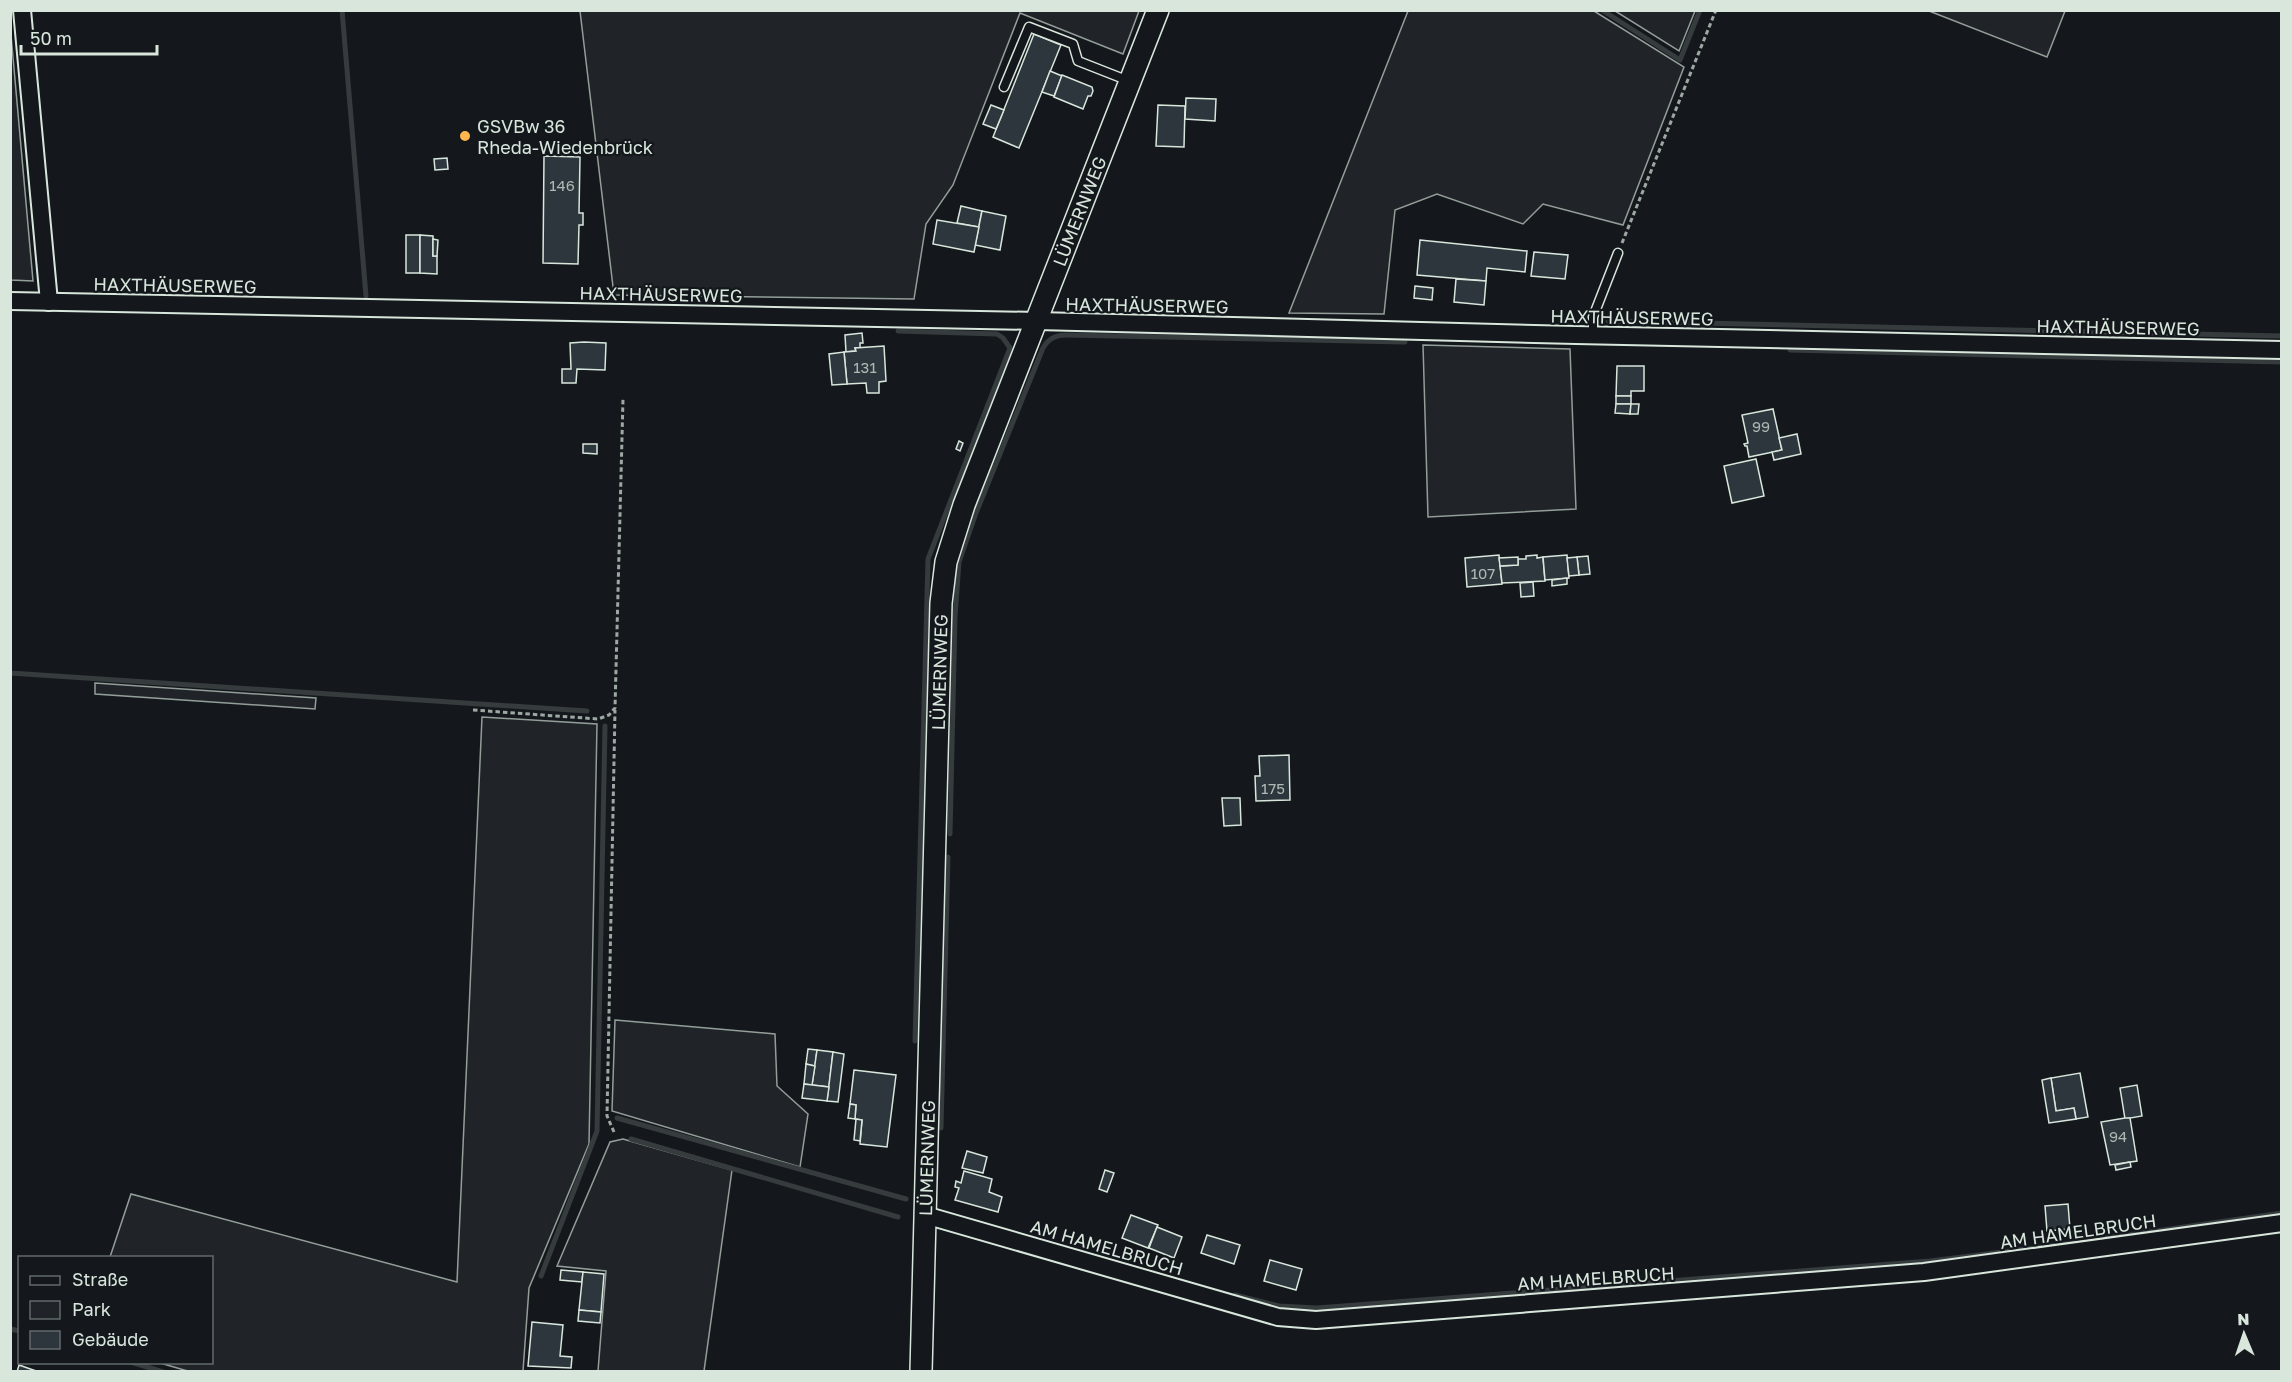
<svg xmlns="http://www.w3.org/2000/svg" width="2292" height="1382" font-family="'Golos Text',sans-serif">
<rect width="100%" height="100%" fill="#14181c"/>
<g fill="#202428" stroke="#939e99" stroke-width="1.5">
<polygon points="580,11 580,10 1139,11 1123,54 1020,13 953,185 926,224 914,299 614,295"/>
<polygon points="1408,11 1594,11 1684,67 1623,225 1543,204 1523,224 1437,194 1395,210 1384,314 1289,313"/>
<polygon points="1615,11 1695,11 1679,51"/>
<polygon points="1929,11 2065,11 2047,57"/>
<polygon points="10,35 11,35 33,281 11,280"/>
<polygon points="1423,345 1570,349 1576,509 1428,517"/>
<polygon points="95,683 316,698 315,709 95,694"/>
<polygon points="482,717 597,724 589,1144 529,1288 523,1371 191,1372 160,1363 212,1362 212,1258 110,1257 131,1194 457,1282"/>
<polygon points="615,1020 775,1034 777,1086 808,1114 800,1167 612,1111"/>
<polygon points="623,1139 732,1170 704,1371 598,1371 606,1271 557,1266 610,1142"/>
</g>
<g fill="none" stroke-linecap="round" stroke-linejoin="round">
<g stroke="#363b3e" stroke-width="5">
<polyline points="342,10 366,296"/>
<polyline points="1602,10 1680,60 1700,10"/>
<polyline points="1608,321 2282,336"/>
<polyline points="898,331 997,334 1003,338 1010,348 928,559 915,1041"/>
<polyline points="1790,350 2282,362"/>
<polyline points="10,673 587,711"/>
<path d="M950 834 955 617 959 562 976 513 1043 348C1049 338 1056 335 1067 335L1405 342"/>
<polyline points="617,1118 906,1199"/>
<polyline points="941,1128 948,857"/>
<polyline points="631,1139 898,1217"/>
<polyline points="2107,1238 2282,1213"/>
<polyline points="541,1276 597,1131 605,726"/>
<polyline points="1235,1295 1279,1306 1317,1308 1930,1261 2083,1242"/>
<polyline points="10,1329 20,1331"/>
<polyline points="131,1362 163,1372"/>
</g>
</g>
<g fill="#2c363c" stroke="#d8e6dc" stroke-width="1.5">
<polygon points="1034,34 1061,45 1019,148 993,137"/>
<polygon points="1050,71 1062,76 1054,96 1042,92"/>
<polygon points="1062,75 1092,87 1093,91 1091,96 1088,96 1083,109 1054,97"/>
<polygon points="1186,98 1216,99 1215,121 1185,119"/>
<polygon points="991,105 1004,110 996,129 983,124"/>
<polygon points="1158,105 1185,106 1184,147 1156,146"/>
<polygon points="544,156 580,157 579,213 583,213 583,225 579,225 578,264 543,263"/>
<polygon points="447,158 448,169 435,170 434,159"/>
<polygon points="961,206 982,211 979,227 957,223"/>
<polygon points="982,211 1006,216 1000,250 975,245"/>
<polygon points="937,220 979,227 974,252 933,244"/>
<rect x="406" y="235" width="14" height="38"/>
<polygon points="420,235 433,236 433,256 437,256 437,274 420,273"/>
<polygon points="433,239 438,240 437,256 433,256"/>
<polygon points="1420,240 1527,251 1525,272 1487,268 1486,281 1417,275"/>
<polygon points="1534,252 1568,255 1565,279 1531,276"/>
<polygon points="1456,279 1486,281 1484,305 1454,302"/>
<polygon points="1415,286 1433,288 1432,300 1414,298"/>
<polygon points="862,333 863,343 860,343 860,348 855,348 856,351 846,352 845,335"/>
<polygon points="584,342 606,343 605,370 577,369 576,383 562,383 562,369 571,369 570,343"/>
<polygon points="884,346 886,381 879,382 879,393 867,393 866,383 847,384 844,352 856,351 855,348"/>
<polygon points="844,352 847,384 832,385 829,354"/>
<polygon points="1617,366 1644,366 1644,391 1631,391 1631,396 1616,396"/>
<rect x="1616" y="396" width="15" height="8"/>
<polygon points="1616,404 1631,404 1630,414 1615,413"/>
<polygon points="1631,404 1639,404 1638,414 1630,414"/>
<polygon points="1773,409 1782,450 1749,457 1747,446 1745,446 1744,444 1748,443 1742,415"/>
<polygon points="1797,434 1801,454 1774,460 1772,452 1782,450 1779,438"/>
<polygon points="959,441 963,443 960,451 956,449"/>
<polygon points="583,444 597,444 597,454 583,453"/>
<polygon points="1756,459 1764,496 1732,503 1724,466"/>
<polygon points="1499,555 1502,584 1467,587 1465,558"/>
<polygon points="1537,555 1537,558 1543,557 1545,581 1502,583 1500,566 1518,565 1518,559 1526,559 1526,556"/>
<polygon points="1567,555 1569,578 1545,580 1543,557"/>
<polygon points="1588,556 1590,574 1579,575 1577,557"/>
<polygon points="1518,557 1518,565 1500,566 1499,558"/>
<polygon points="1577,557 1579,575 1569,576 1567,558"/>
<polygon points="1567,578 1567,584 1552,586 1552,580"/>
<polygon points="1533,582 1534,596 1521,597 1520,583"/>
<polygon points="1289,755 1290,800 1256,801 1255,776 1260,776 1259,756"/>
<polygon points="1222,798 1240,798 1241,825 1224,826"/>
<polygon points="808,1049 817,1050 815,1066 806,1064"/>
<polygon points="817,1050 833,1052 829,1087 812,1085"/>
<polygon points="833,1052 844,1054 838,1102 827,1101"/>
<polygon points="806,1064 815,1066 812,1085 804,1084"/>
<polygon points="854,1070 896,1075 887,1147 860,1144 862,1120 855,1119 856,1105 850,1104"/>
<polygon points="2080,1073 2088,1117 2076,1119 2074,1108 2056,1111 2051,1078"/>
<polygon points="2051,1078 2056,1111 2074,1108 2076,1119 2049,1123 2042,1080"/>
<polygon points="804,1084 829,1087 827,1101 802,1098"/>
<polygon points="2137,1085 2142,1116 2125,1119 2120,1088"/>
<polygon points="850,1104 856,1105 855,1119 848,1118"/>
<polygon points="2125,1118 2130,1118 2137,1161 2110,1165 2101,1122"/>
<polygon points="856,1119 862,1120 860,1141 854,1140"/>
<polygon points="967,1151 987,1157 983,1173 962,1168"/>
<polygon points="2130,1162 2131,1167 2116,1170 2115,1165"/>
<polygon points="1105,1170 1114,1173 1107,1192 1099,1189"/>
<polygon points="964,1171 992,1179 989,1192 1002,1197 998,1212 955,1200 959,1188 955,1187 956,1181 961,1183"/>
<polygon points="2068,1204 2070,1229 2047,1231 2045,1206"/>
<polygon points="1131,1215 1158,1225 1148,1248 1122,1238"/>
<polygon points="1157,1227 1182,1237 1174,1258 1149,1248"/>
<polygon points="1207,1235 1240,1245 1234,1264 1201,1253"/>
<polygon points="1270,1260 1302,1269 1296,1290 1264,1281"/>
<polygon points="561,1270 583,1272 582,1282 560,1280"/>
<polygon points="583,1272 604,1274 601,1312 579,1310"/>
<polygon points="579,1310 601,1312 600,1323 578,1321"/>
<polygon points="532,1322 563,1325 560,1356 572,1357 571,1368 528,1366"/>
<polygon points="19,1365 39,1372 17,1372"/>
</g>
<g fill="none" stroke-linecap="round" stroke-linejoin="round">
<g stroke="#d8e6dc" stroke-width="11">
<g id="service">
<polyline points="1004,87 1029,27 1073,44 1078,61 1129,81"/>
<polyline points="1593,336 1593,317 1618,253"/>
</g>
</g>
<g stroke="#d8e6dc" stroke-width="20">
<g id="minor">
<polyline points="22,10 49,302"/>
<polyline points="10,301 1037,321 1576,335 2282,350"/>
<polyline points="925,1215 1278,1317 1316,1320 1924,1272 2282,1223"/>
</g>
</g>
<g stroke="#d8e6dc" stroke-width="24">
<g id="tertiary">
<path id="s1" d="M921 1372 941 603 946 562 964 505 1158 10"/>
</g>
</g>
<g stroke="#9da8a2" stroke-width="3" stroke-dasharray="4.5 3" stroke-linecap="butt">
<polyline points="1622,243 1716,10"/>
<polyline points="473,710 598,719 609,715 615,708 623,399"/>
<polyline points="614,1132 607,1116 615,710"/>
</g>
<use href="#service" stroke="#14181c" stroke-width="8"/>
<use href="#minor" stroke="#14181c" stroke-width="16"/>
<use href="#tertiary" stroke="#14181c" stroke-width="21"/>
</g>
<circle fill="#ffb74d" stroke="#14181c" stroke-width="2" cx="465" cy="136" r="6"/>
<g text-anchor="middle" dominant-baseline="central" stroke-width="4.5" stroke-linejoin="round" paint-order="stroke">
<g font-size="15" fill="#adbab4">
<text x="562" y="185">146</text>
<text x="865" y="367">131</text>
<text x="1761" y="426">99</text>
<text x="1483" y="573">107</text>
<text x="1273" y="788">175</text>
<text x="2118" y="1136">94</text>
</g>
<g font-size="18" fill="#d8e6dc" stroke="#14181c" text-anchor="start">
<text x="477" y="126">GSVBw 36<tspan x="477" dy="21">Rheda-Wiedenbrück</tspan></text>
</g>
<g font-size="18" fill="#d8e6dc" stroke="#14181c">
<text stroke="none"><textPath href="#s1" startOffset="1186">LÜMERNWEG</textPath></text>
<text transform="translate(175 285) rotate(1)">HAXTHÄUSERWEG</text>
<text transform="translate(661 294) rotate(1)">HAXTHÄUSERWEG</text>
<text transform="translate(1147 305) rotate(1)">HAXTHÄUSERWEG</text>
<text transform="translate(1632 317) rotate(1)">HAXTHÄUSERWEG</text>
<text transform="translate(2118 327) rotate(1)">HAXTHÄUSERWEG</text>
<text stroke="none"><textPath href="#s1" startOffset="700">LÜMERNWEG</textPath></text>
<text stroke="none"><textPath href="#s1" startOffset="214">LÜMERNWEG</textPath></text>
<text transform="translate(2078 1231) rotate(-8)">AM HAMELBRUCH</text>
<text transform="translate(1107 1247) rotate(16)">AM HAMELBRUCH</text>
<text transform="translate(1596 1278) rotate(-4)">AM HAMELBRUCH</text>
</g>
</g>
<rect width="2292" height="1382" fill="none" stroke="#d8e6dc" stroke-width="24"/>
<rect x="18" y="1256" width="195" height="108" fill="#14181c" stroke="#626a69" stroke-width="1.5"/>
<rect x="30" y="1276" width="30" height="9" fill="#14181c" stroke="#626a69" stroke-width="1.5"/>
<text x="72" y="1286" font-size="18" fill="#d8e6dc">Straße</text>
<rect x="30" y="1301" width="30" height="18" fill="#202428" stroke="#626a69" stroke-width="1.5"/>
<text x="72" y="1316" font-size="18" fill="#d8e6dc">Park</text>
<rect x="30" y="1331" width="30" height="18" fill="#2c363c" stroke="#626a69" stroke-width="1.5"/>
<text x="72" y="1346" font-size="18" fill="#d8e6dc">Gebäude</text>
<g transform="translate(2244 1334) rotate(358)" stroke="#14181c" stroke-width="4.5" paint-order="stroke">
<path d="M0-4.5L10 22L0 15L-10 22Z" fill="#d8e6dc"/>
<text y="-9" font-size="16" font-weight="bold" text-anchor="middle" fill="#d8e6dc">N</text>
</g>
<path d="M21 45v9h136v-9" fill="none" stroke="#d8e6dc" stroke-width="3"/>
<text x="30" y="45" font-size="18" fill="#d8e6dc" stroke="#14181c" stroke-width="4.5" paint-order="stroke">50 m</text>
</svg>
